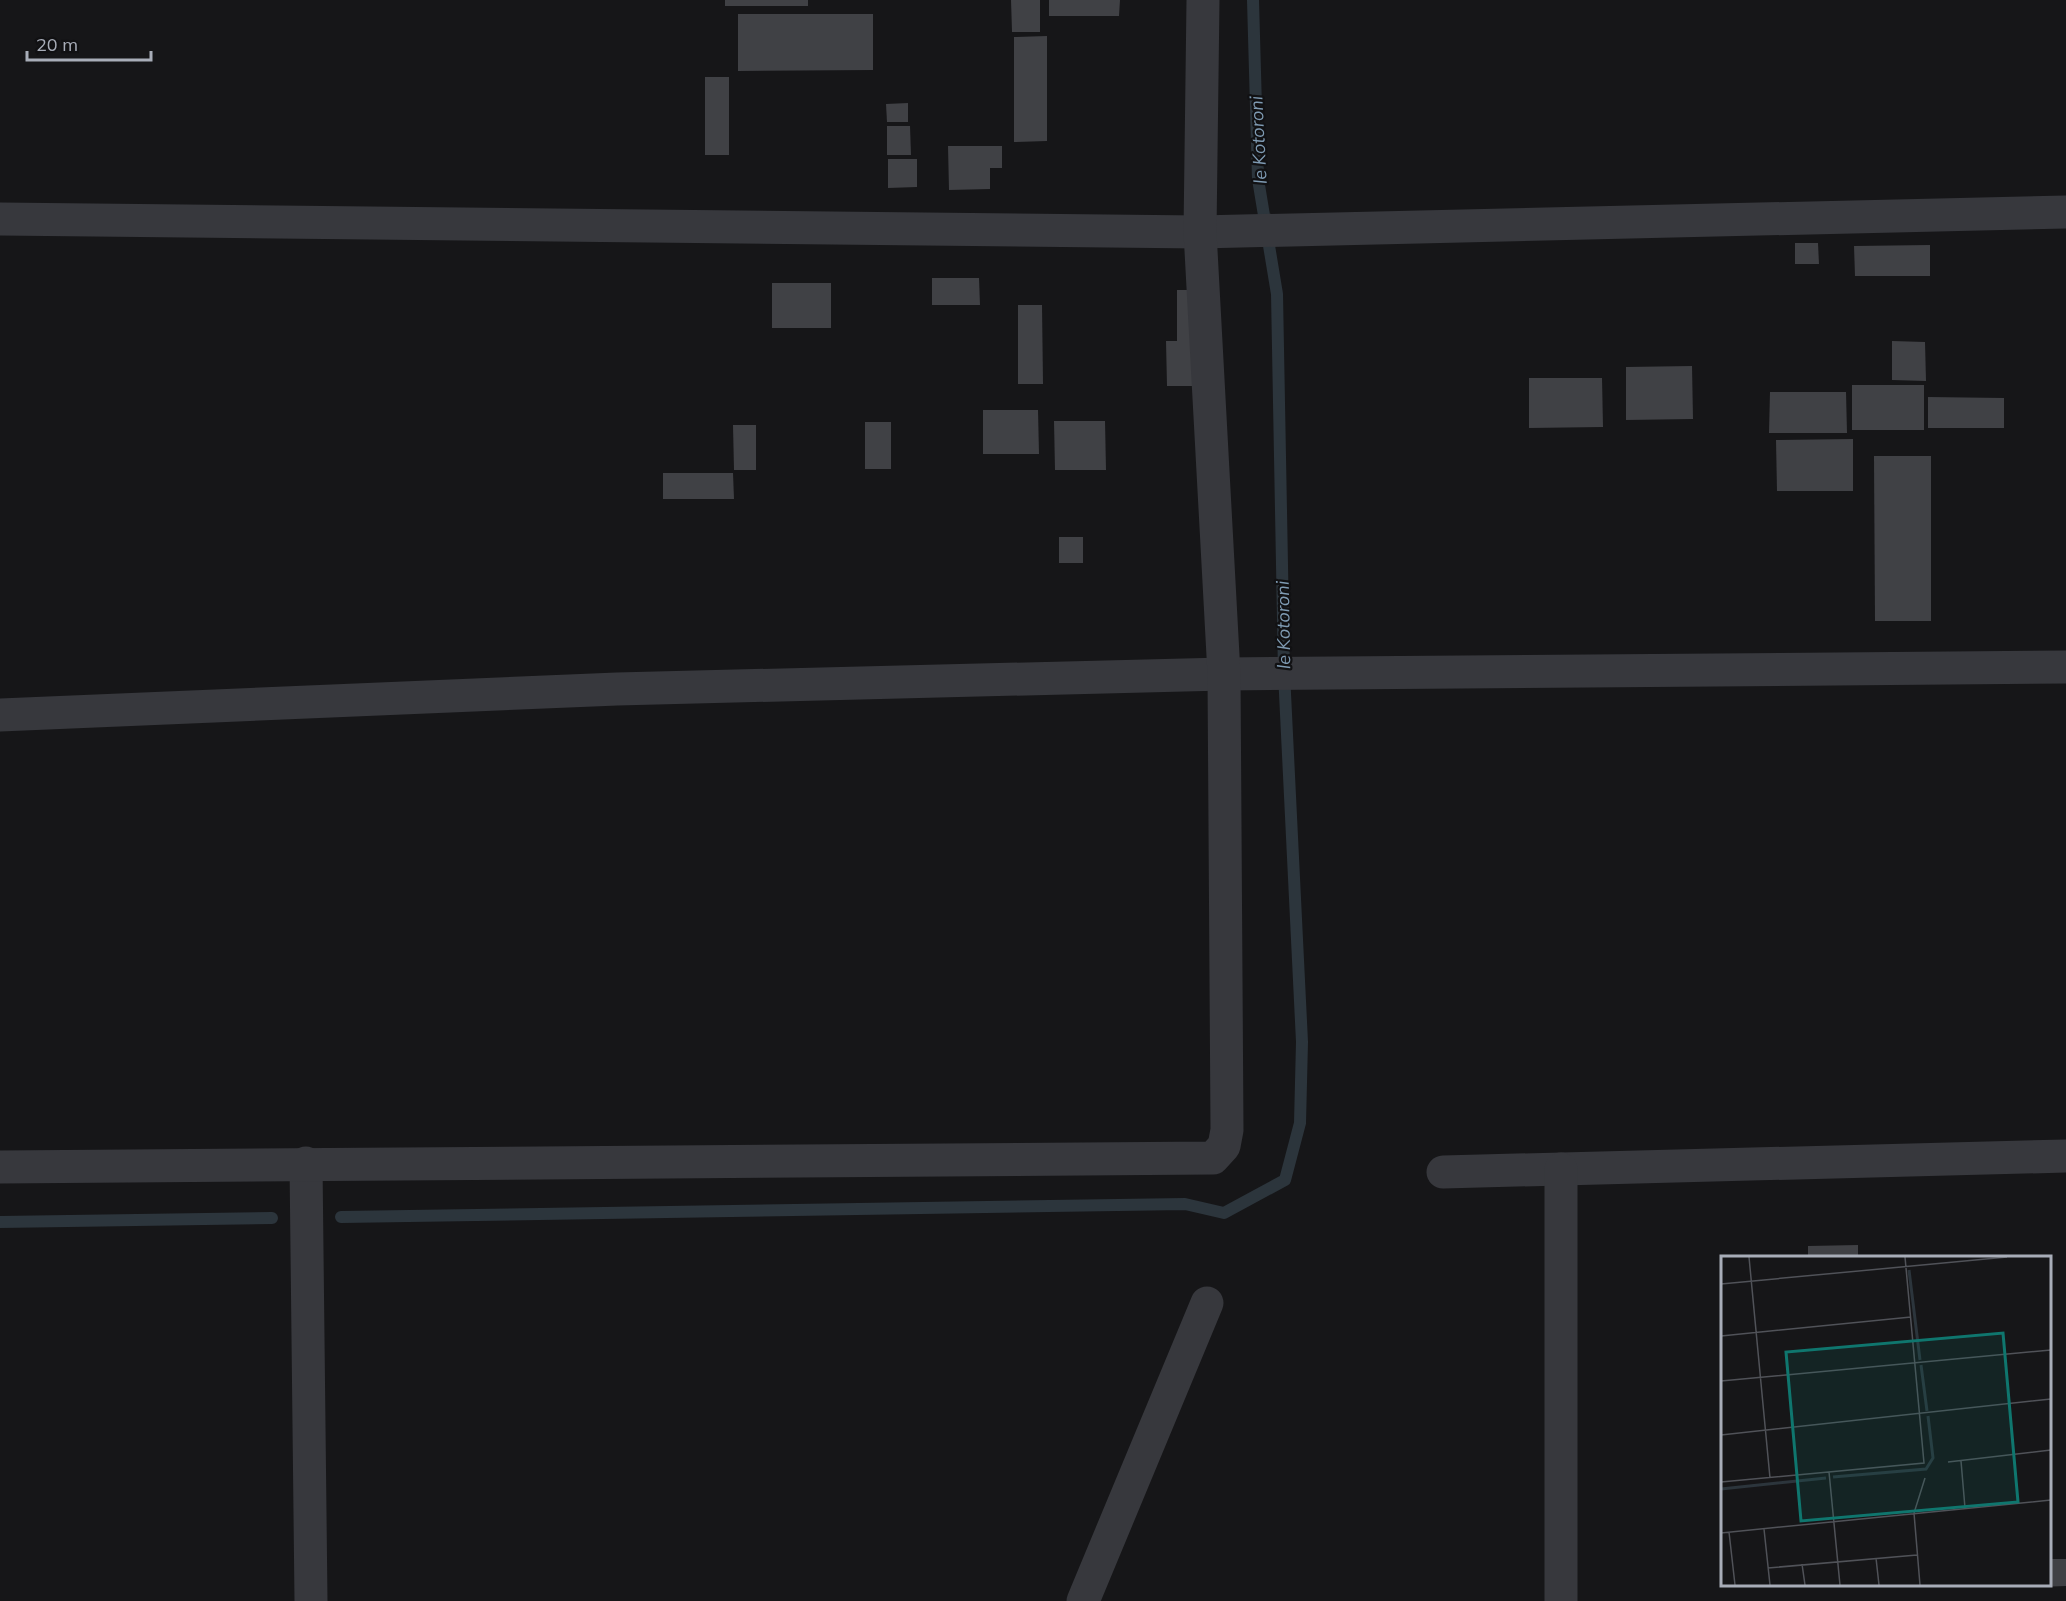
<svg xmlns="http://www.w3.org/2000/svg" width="2066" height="1601" font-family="Mulish,sans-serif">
<rect width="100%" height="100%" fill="#161618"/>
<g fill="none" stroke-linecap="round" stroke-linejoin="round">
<g stroke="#2c353c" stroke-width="12">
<polyline points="341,1217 1185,1204 1224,1213 1285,1180 1300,1123 1302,1042 1284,673 1277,294 1258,179 1253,0"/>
<polyline points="0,1222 272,1218"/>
</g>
</g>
<g fill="#404145">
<rect x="725" y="0" width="83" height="6"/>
<polygon points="1011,0 1040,0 1040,32 1012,32"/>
<polygon points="1049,0 1120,0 1119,16 1049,16"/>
<polygon points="738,14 873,14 873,70 738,71"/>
<polygon points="1047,36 1047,141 1014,142 1014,37"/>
<rect x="705" y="77" width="24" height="78"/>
<polygon points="908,103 908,122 887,122 886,104"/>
<polygon points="887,126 910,126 911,155 887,155"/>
<polygon points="948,146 1002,146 1002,168 990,168 990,189 949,190"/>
<polygon points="888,159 917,159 917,187 888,188"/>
<polygon points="1795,243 1818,243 1819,264 1795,264"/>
<polygon points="1930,245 1930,276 1855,276 1854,246"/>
<polygon points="932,278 979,278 980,305 932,305"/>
<rect x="772" y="283" width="59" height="45"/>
<polygon points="1177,290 1206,290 1206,386 1167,386 1166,341 1177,341"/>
<polygon points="1018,305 1042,305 1043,384 1018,384"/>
<polygon points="1892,341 1925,342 1926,381 1892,380"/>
<polygon points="1692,366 1693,419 1626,420 1626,367"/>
<polygon points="1529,378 1602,378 1603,427 1529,428"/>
<rect x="1852" y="385" width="72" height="45"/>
<polygon points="1770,392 1846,392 1847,433 1769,433"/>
<polygon points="1928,397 2004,398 2004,428 1928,428"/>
<polygon points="983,410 1038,410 1039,454 983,454"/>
<polygon points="1054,421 1105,421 1106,470 1055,470"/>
<rect x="865" y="422" width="26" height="47"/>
<polygon points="733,425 756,425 756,470 734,470"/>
<polygon points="1853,439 1853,491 1777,491 1776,440"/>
<polygon points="1874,456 1931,456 1931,621 1875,621"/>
<polygon points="663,473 733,473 734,499 663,499"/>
<rect x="1059" y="537" width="24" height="26"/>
<polygon points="1858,1245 1858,1258 1808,1258 1808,1246"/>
<polygon points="2050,1559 2066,1559 2066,1586 2039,1587 2039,1584 2050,1584"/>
</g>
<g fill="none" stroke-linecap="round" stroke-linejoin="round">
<g stroke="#37383d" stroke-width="33">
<polyline points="0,219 1200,232 2066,212"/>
<polyline points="0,715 617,689 1224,674 2066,667"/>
<polyline points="306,1163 311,1601"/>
<polyline points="0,1167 1213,1158 1224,1146 1227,1130 1224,674 1200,232 1203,0"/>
<polyline points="1443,1172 2066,1156"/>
<polyline points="1083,1601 1207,1303"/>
<polyline points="1561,1601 1561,1169"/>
</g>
</g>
<g text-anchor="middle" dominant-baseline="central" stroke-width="4.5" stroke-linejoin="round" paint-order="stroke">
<g font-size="18" font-style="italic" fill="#7f9bb3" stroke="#111113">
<text transform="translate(1258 140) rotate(-93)">le Kotoroni</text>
<text transform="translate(1283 625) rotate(-91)">le Kotoroni</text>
</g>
</g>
<g transform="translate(1721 1256)">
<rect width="330" height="330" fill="#161618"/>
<path fill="none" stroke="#2c353c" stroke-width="3" d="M188 14 199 104M200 109 206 155M112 221 205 213 212 202 207 160M0 233 105 222"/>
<path fill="none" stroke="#505258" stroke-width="1.5" d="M28 1 49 222M0 28 286 1M0 80 190 61M0 125 330 94M0 179 330 143M240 205 244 252M227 206 330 194M108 216 119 329M0 226 203 207 184 1M43 273 49 329M8 276 14 329M0 277 330 244M155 302 158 329M81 308 84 329M47 312 196 299M199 329 193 257 204 222"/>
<path fill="#0f766e" fill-opacity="0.15" stroke="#0f766e" stroke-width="3" d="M282 77 297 246 80 265 65 96Z"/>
<rect width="330" height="330" fill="none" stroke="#a8adb8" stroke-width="3"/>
</g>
<path d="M27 51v9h124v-9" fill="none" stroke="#a8adb8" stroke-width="3"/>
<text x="36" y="51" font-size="18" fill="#a8adb8" stroke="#111113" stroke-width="4.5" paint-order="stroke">20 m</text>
</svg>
